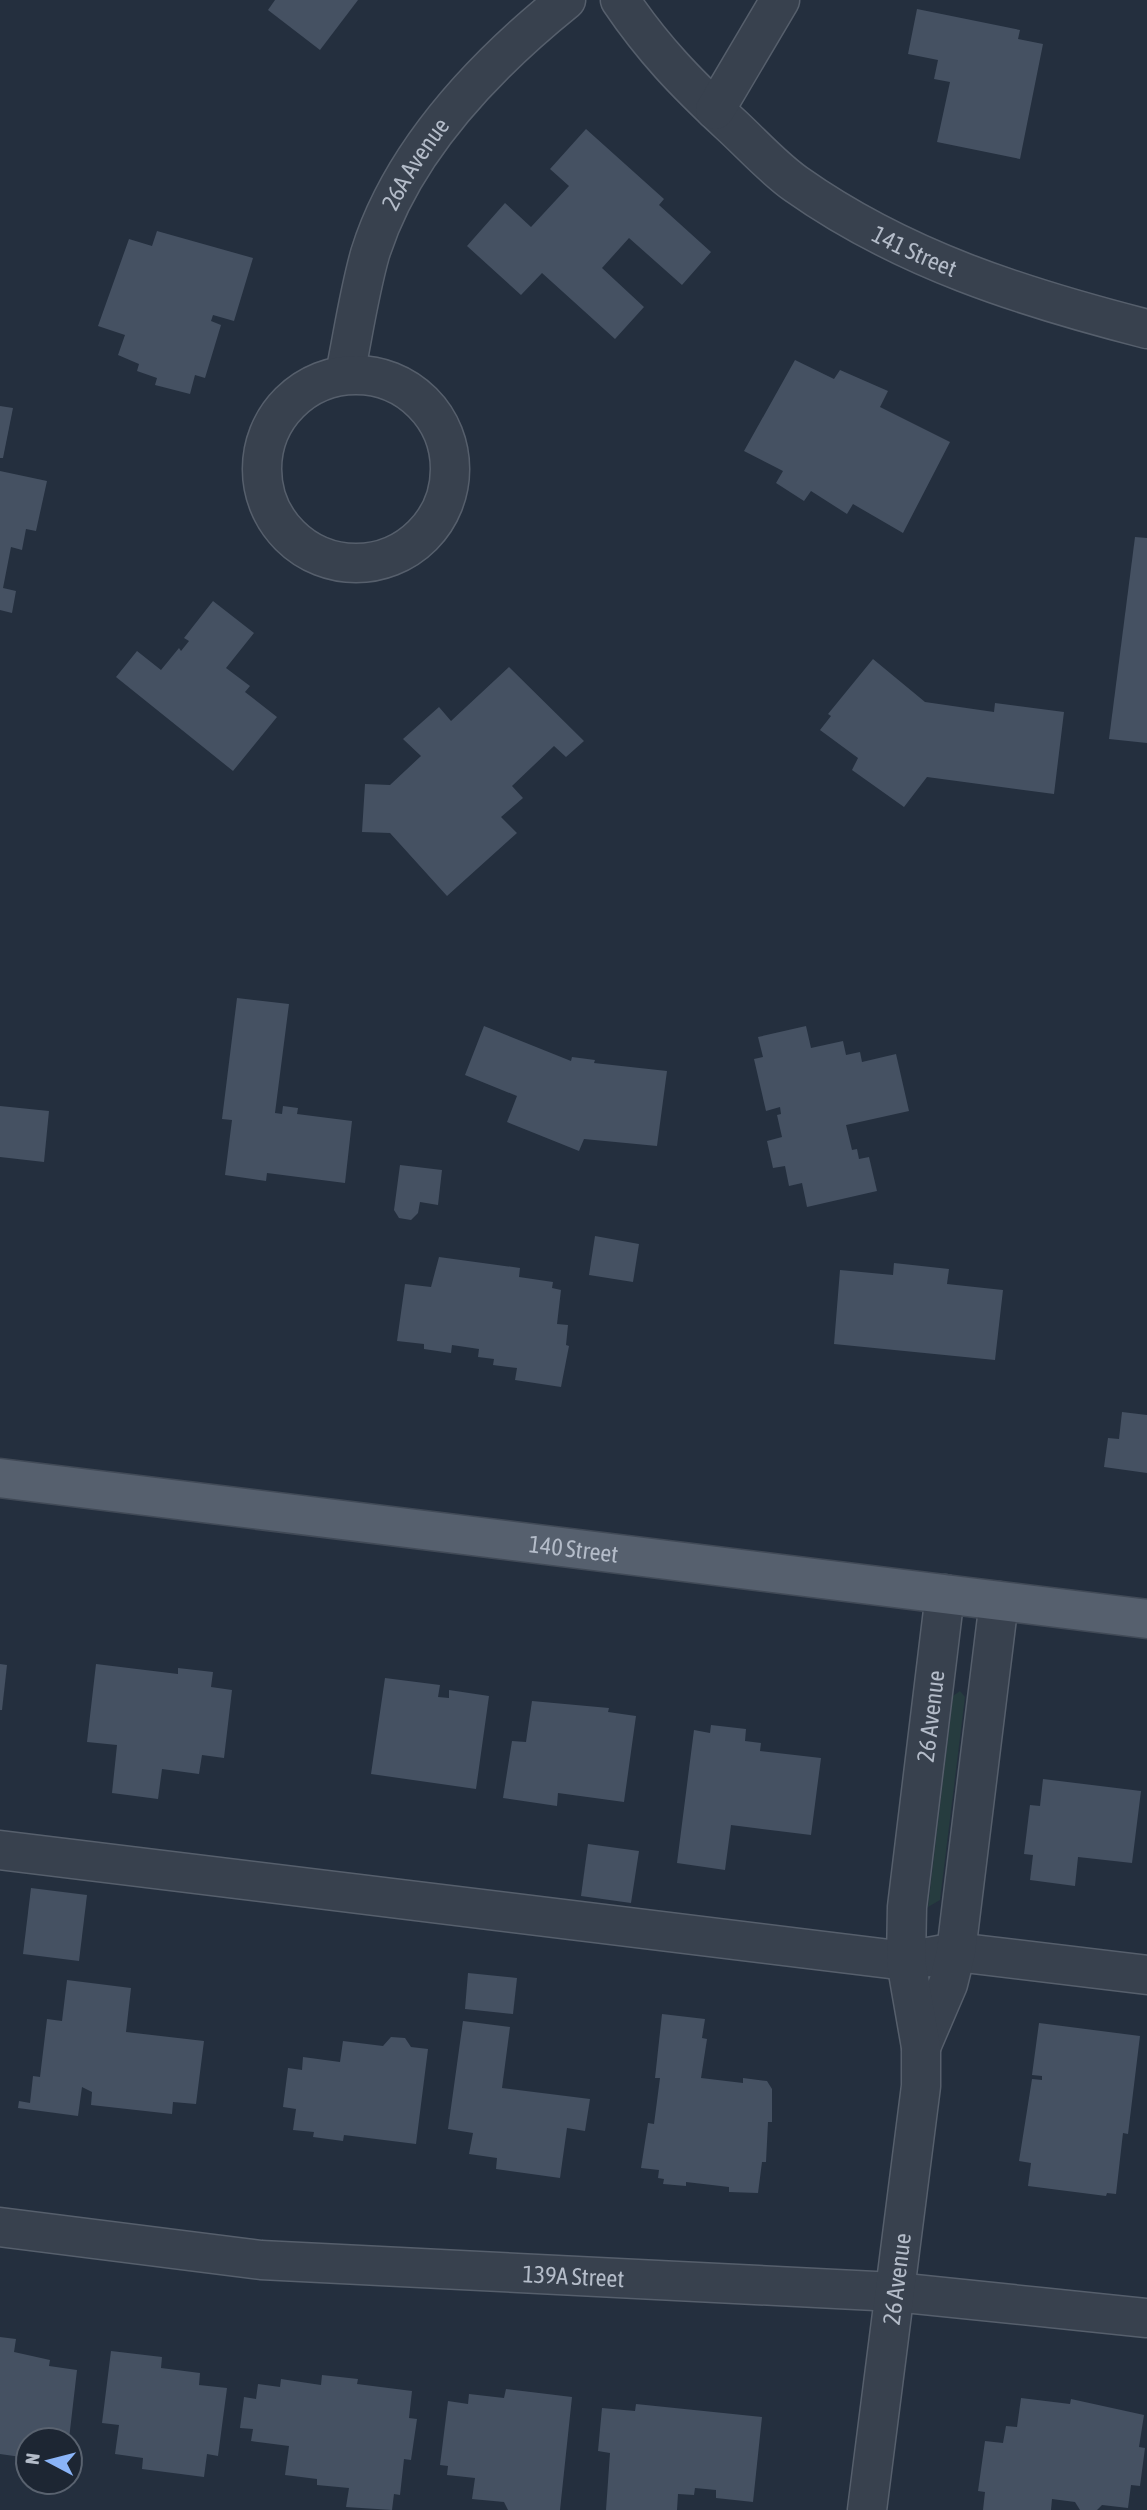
<svg xmlns="http://www.w3.org/2000/svg" width="1147" height="2510" font-family="'Asap Condensed',sans-serif">
<rect width="100%" height="100%" fill="#242f3e"/>
<polygon fill="#263c3f" points="960,1691 965,1697 940,1900 928,1907 953,1696"/>
<g fill="#455162">
<polygon points="275,0 358,0 320,50 268,10"/>
<polygon points="917,9 1020,30 1018,39 1043,44 1020,159 937,142 950,82 934,79 938,60 908,54"/>
<polygon points="586,129 664,199 659,205 711,252 682,285 629,238 602,268 644,307 615,339 542,273 521,295 467,246 505,203 531,227 569,186 550,169"/>
<polygon points="157,231 253,258 234,321 213,315 211,321 221,325 205,378 195,375 190,394 155,385 157,378 137,371 139,364 118,355 125,335 98,326 129,239 152,246"/>
<polygon points="795,360 834,379 840,370 888,391 880,407 950,442 903,533 853,504 847,514 811,491 804,501 776,483 783,471 744,451"/>
<polygon points="0,406 13,408 3,458 0,458"/>
<polygon points="0,471 47,481 36,531 26,529 22,550 11,547 3,588 16,591 12,613 0,610"/>
<polygon points="1135,537 1147,538 1147,743 1109,739"/>
<polygon points="213,601 254,633 226,668 250,686 245,692 277,717 233,771 116,677 137,651 161,670 179,648 181,651 189,641 184,638"/>
<polygon points="873,659 925,702 994,712 995,703 1064,712 1054,794 927,777 904,807 852,770 858,758 820,730 831,716 828,714"/>
<polygon points="509,667 584,741 566,757 554,746 512,786 523,798 501,817 517,833 447,896 390,833 362,832 365,784 390,785 421,756 403,739 439,707 451,721"/>
<polygon points="237,998 289,1004 275,1113 282,1114 283,1106 298,1108 297,1114 352,1121 345,1183 267,1173 266,1181 225,1175 232,1120 222,1119"/>
<polygon points="484,1026 571,1061 572,1057 595,1060 594,1063 667,1071 657,1146 584,1139 579,1151 507,1122 517,1096 465,1075"/>
<polygon points="806,1026 811,1048 843,1041 846,1055 860,1052 862,1062 896,1054 909,1111 846,1125 852,1150 857,1149 859,1159 869,1157 877,1191 807,1207 802,1183 789,1186 785,1166 773,1168 767,1141 782,1137 777,1115 781,1114 780,1107 766,1111 754,1059 763,1057 758,1037"/>
<polygon points="0,1106 49,1111 44,1162 0,1157"/>
<polygon points="400,1165 442,1170 438,1205 420,1202 418,1213 411,1220 399,1218 394,1210"/>
<polygon points="595,1236 639,1244 633,1282 589,1275"/>
<polygon points="439,1257 520,1268 519,1277 553,1282 552,1288 561,1290 557,1324 568,1325 566,1345 569,1346 561,1387 515,1380 517,1368 493,1365 494,1359 478,1357 479,1349 452,1345 451,1353 424,1349 424,1344 397,1341 405,1284 431,1287"/>
<polygon points="894,1263 949,1269 947,1284 1003,1290 995,1360 834,1344 840,1270 893,1275"/>
<polygon points="1122,1412 1147,1415 1147,1473 1104,1467 1108,1438 1119,1439"/>
<polygon points="0,1664 7,1665 2,1710 0,1710"/>
<polygon points="96,1664 178,1674 178,1668 213,1672 211,1687 232,1690 224,1758 202,1755 199,1774 162,1769 158,1799 112,1793 117,1745 87,1742"/>
<polygon points="385,1678 440,1685 438,1697 449,1698 449,1690 489,1696 476,1789 371,1774"/>
<polygon points="532,1701 609,1708 608,1712 636,1716 624,1802 558,1793 557,1806 503,1798 512,1741 526,1742"/>
<polygon points="711,1725 746,1729 745,1741 761,1743 760,1751 821,1758 811,1835 731,1825 725,1870 677,1863 694,1730 710,1733"/>
<polygon points="1043,1779 1141,1791 1132,1863 1078,1857 1075,1886 1030,1880 1033,1855 1024,1854 1030,1805 1040,1806"/>
<polygon points="588,1844 639,1851 631,1903 581,1896"/>
<polygon points="31,1888 87,1895 79,1961 23,1954"/>
<polygon points="468,1973 517,1978 513,2014 465,2009"/>
<polygon points="67,1980 131,1988 126,2032 204,2041 196,2104 173,2102 172,2114 91,2105 92,2092 82,2087 78,2116 18,2108 19,2101 30,2103 33,2076 40,2077 47,2019 62,2021"/>
<polygon points="662,2014 705,2019 702,2038 707,2039 701,2078 743,2083 743,2078 767,2081 772,2089 772,2122 768,2122 766,2162 762,2162 758,2193 729,2192 729,2187 686,2182 686,2186 663,2184 664,2179 658,2178 659,2170 641,2168 648,2123 654,2124 660,2078 655,2078"/>
<polygon points="463,2021 510,2027 502,2088 590,2099 585,2131 567,2128 560,2178 496,2169 497,2158 469,2154 473,2133 448,2129"/>
<polygon points="1039,2023 1140,2036 1128,2134 1123,2133 1116,2194 1107,2193 1106,2196 1028,2186 1031,2163 1019,2161 1032,2079 1042,2080 1042,2076 1032,2075"/>
<polygon points="391,2037 405,2038 411,2047 428,2049 416,2144 344,2135 343,2141 313,2137 314,2132 293,2130 296,2109 283,2107 288,2068 302,2070 303,2057 340,2062 343,2041 383,2046"/>
<polygon points="0,2337 16,2339 14,2352 50,2360 49,2366 77,2370 69,2439 44,2436 43,2440 28,2440 28,2458 0,2454"/>
<polygon points="111,2351 162,2357 161,2368 200,2373 199,2385 227,2388 218,2456 207,2454 204,2477 142,2469 143,2458 115,2454 119,2425 102,2423"/>
<polygon points="322,2375 358,2379 357,2384 412,2391 409,2418 417,2419 411,2460 404,2459 400,2495 394,2494 392,2510 346,2507 349,2488 317,2485 317,2479 285,2475 289,2446 251,2441 253,2429 240,2428 244,2397 256,2399 258,2384 280,2387 281,2379 321,2385"/>
<polygon points="506,2389 572,2397 560,2510 508,2510 504,2502 472,2499 475,2478 447,2475 448,2466 440,2465 448,2401 468,2404 469,2394 504,2398"/>
<polygon points="1021,2398 1070,2404 1071,2399 1144,2415 1139,2447 1145,2448 1140,2486 1131,2485 1128,2508 1102,2505 1097,2510 1080,2510 1075,2502 1052,2499 1051,2510 983,2510 985,2492 978,2491 985,2441 1003,2443 1006,2426 1017,2427"/>
<polygon points="636,2404 762,2417 753,2502 716,2498 716,2490 695,2488 694,2495 678,2494 677,2510 606,2510 610,2453 598,2451 602,2408 635,2411"/>
</g>
<g fill="none" stroke-linecap="round" stroke-linejoin="round">
<g stroke="#565f6c" stroke-width="41">
<g id="minor">
<path id="s1" d="M620 0C653 49 686 83 729 123 751 143 772 167 796 184 902 259 1022 297 1147 329"/>
<polyline points="715,110 780,0"/>
<path id="s2" d="M345 374C353 335 359 293 370 254 402 151 484 66 566 0"/>
<circle cx="356" cy="469" r="94"/>
<polyline points="0,1850 906,1961 956,1952 1147,1975"/>
<polyline points="921,2047 948,1984 956,1952 999,1601"/>
<path id="s3" d="M0 2227 261 2260 895 2292 1147 2318"/>
<path id="s4" d="M867 2510 921 2086V2047L906 1961 907 1907 945 1594"/>
</g>
</g>
<g stroke="#414a57" stroke-width="41">
<g id="major">
<path id="s5" d="M0 1478 1147 1619"/>
</g>
</g>
<use href="#minor" stroke="#38414e" stroke-width="38"/>
<use href="#major" stroke="#56606e" stroke-width="38"/>
</g>
<g text-anchor="middle" dominant-baseline="central" stroke-width="7" stroke-linejoin="round" paint-order="stroke">
<g font-size="24" fill="#b4bcc9" stroke="#1d2633">
<text stroke="none"><textPath href="#s2" startOffset="224">26A Avenue</textPath></text>
<text stroke="none"><textPath href="#s1" startOffset="392">141 Street</textPath></text>
<text stroke="none"><textPath href="#s5" startOffset="578">140 Street</textPath></text>
<text stroke="none"><textPath href="#s4" startOffset="800">26 Avenue</textPath></text>
<text stroke="none"><textPath href="#s3" startOffset="576">139A Street</textPath></text>
<text stroke="none"><textPath href="#s4" startOffset="233">26 Avenue</textPath></text>
</g>
</g>
<g transform="translate(49 2461) rotate(277)"><circle r="33" fill="#1d2633" stroke="#59626f" stroke-width="2"/>
<path d="M0-5L12 26L0 18L-12 26Z" fill="#8ab4f8"/>
<text y="-10" font-size="19" font-weight="bold" text-anchor="middle" fill="#b4bcc9">N</text>
</g>
</svg>
